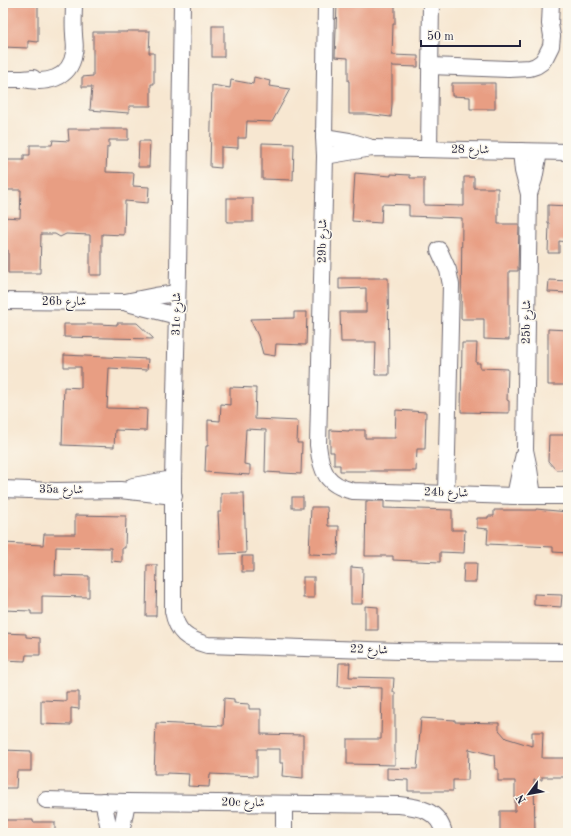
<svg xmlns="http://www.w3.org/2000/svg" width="571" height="836" font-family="'Old Standard TT',Amiri,serif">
<rect width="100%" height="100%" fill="#fbf7ec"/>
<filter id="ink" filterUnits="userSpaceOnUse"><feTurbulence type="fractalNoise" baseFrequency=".025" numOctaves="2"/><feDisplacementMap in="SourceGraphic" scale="8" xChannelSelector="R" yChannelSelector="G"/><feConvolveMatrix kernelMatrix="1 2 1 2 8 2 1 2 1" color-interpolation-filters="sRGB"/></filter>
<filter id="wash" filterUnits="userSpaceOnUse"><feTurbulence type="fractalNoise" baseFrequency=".012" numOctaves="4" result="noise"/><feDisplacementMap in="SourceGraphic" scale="16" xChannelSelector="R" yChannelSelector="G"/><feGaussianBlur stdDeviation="0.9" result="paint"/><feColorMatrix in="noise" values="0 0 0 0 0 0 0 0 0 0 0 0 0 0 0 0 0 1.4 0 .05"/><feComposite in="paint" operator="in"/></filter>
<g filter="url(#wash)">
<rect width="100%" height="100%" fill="#f7e7d1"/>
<g id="blocks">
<g fill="#e89e83">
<polygon points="3,3 38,3 38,42 28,41 28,48 3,47"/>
<polygon points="337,3 395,3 395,24 393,24 392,55 418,56 418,67 392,66 392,104 391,117 365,114 349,114 349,81 348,81 348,58 335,57"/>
<rect x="212" y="26" width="12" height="31"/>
<polygon points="127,31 150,31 149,53 154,53 154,84 151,84 151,106 129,106 129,113 90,110 92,87 82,87 82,77 93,76 93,32 127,32"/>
<polygon points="254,77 270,81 269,86 290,89 272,122 247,121 246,138 238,138 238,148 221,147 221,168 210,167 212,85 230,88 231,80 253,84"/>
<polygon points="452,83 495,83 495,109 470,109 470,97 452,96"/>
<polygon points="68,129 128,129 128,140 109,140 109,147 107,147 106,172 134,173 133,186 149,187 148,203 125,201 124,235 102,234 102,275 90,275 90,235 66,234 60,237 55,234 41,234 40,273 8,273 8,250 3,250 3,217 20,218 21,190 3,190 3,160 24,160 24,155 30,155 30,145 52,145 53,140 69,141"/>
<polygon points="139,141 150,141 149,167 138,167"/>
<polygon points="262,143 294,144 293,180 262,179"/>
<polygon points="355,173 391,176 391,174 410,175 410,178 424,178 424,205 464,206 464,177 474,177 474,188 498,188 498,224 519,224 518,271 509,271 509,340 484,339 484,319 461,319 462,218 409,216 409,205 382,204 381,223 352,221"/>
<rect x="227" y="198" width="26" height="24"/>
<polygon points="548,205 568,206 568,242 559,241 559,253 548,253 549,223 548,223"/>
<polygon points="339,278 388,278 389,375 375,375 376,342 341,342 340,312 366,312 366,288 339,289"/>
<polygon points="549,280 568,281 568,293 548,292"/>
<polygon points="294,312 307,312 306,345 276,344 275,356 263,354 258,336 250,319 294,318"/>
<polygon points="117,323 137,323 154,339 64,337 64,324 100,324 117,325"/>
<polygon points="548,329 568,330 568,385 548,385"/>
<polygon points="462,343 477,343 476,363 480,363 480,368 508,369 507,400 509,401 509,413 461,412"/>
<polygon points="64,355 148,359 147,370 109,368 107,408 147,409 146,431 115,430 114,447 62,445 63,413 64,387 81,388 81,367 64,367"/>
<polygon points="230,387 256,388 255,419 298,421 297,443 302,443 301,474 265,472 266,430 246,429 244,464 250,465 250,475 205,472 206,446 208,446 208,420 220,421 221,404 230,405"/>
<polygon points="396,410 426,412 425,449 417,449 416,471 340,471 340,465 334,465 334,452 330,452 330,430 349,431 349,430 365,430 365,438 395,438"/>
<polygon points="549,435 568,435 568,470 556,470 548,461"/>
<polygon points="221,493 244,493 246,553 220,554 218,512 221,512"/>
<rect x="292" y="497" width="11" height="11"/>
<polygon points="366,501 384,501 384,508 452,510 452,530 465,530 464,553 440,552 440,562 393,560 393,556 365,556"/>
<polygon points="311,507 327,507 328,526 339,526 338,555 309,554"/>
<polygon points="536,509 568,512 568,553 553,552 553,547 487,544 488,529 477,528 477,518 488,518 488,516 494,516 494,510 536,510"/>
<polygon points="75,515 126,516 125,548 122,548 122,562 111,561 111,548 56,547 55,575 89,576 89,597 42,596 42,614 31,614 31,611 3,610 3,543 43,545 44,534 75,534"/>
<rect x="242" y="556" width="11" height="16"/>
<polygon points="464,563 477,563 476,582 463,582"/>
<polygon points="147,565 157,565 156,616 146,616"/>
<polygon points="351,567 363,568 362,604 351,604"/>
<rect x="303" y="577" width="11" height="21"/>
<polygon points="534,594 562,595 561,607 534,605"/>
<polygon points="365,606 378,607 378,630 365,630"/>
<polygon points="3,633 26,634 26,637 40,638 40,655 26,655 25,661 3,660"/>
<polygon points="339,663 350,663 349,677 394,678 393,692 395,692 395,765 347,764 347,739 381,739 382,688 338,687"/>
<polygon points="66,692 79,692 79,709 71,708 71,725 41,724 41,700 66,701"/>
<polygon points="224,698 234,699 234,703 249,704 249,709 261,709 261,734 303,735 303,778 282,776 283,763 280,763 280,749 257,749 257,776 210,774 209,787 188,786 189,774 167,773 167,774 154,774 156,723 223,726"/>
<polygon points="421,718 455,720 455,722 499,723 499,730 506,738 532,746 532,732 543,732 542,758 568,758 568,777 542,777 542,780 534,780 535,833 500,833 500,811 515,811 515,781 498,781 498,769 495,769 494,755 469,749 468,780 453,780 453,791 408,791 408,780 387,779 387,768 417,769"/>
<polygon points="3,750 31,751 31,771 17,771 16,788 3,788"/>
<polygon points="3,820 33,820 33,822 55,822 55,833 3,832"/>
</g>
</g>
</g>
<g filter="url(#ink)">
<use href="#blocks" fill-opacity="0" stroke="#6d6770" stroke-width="1"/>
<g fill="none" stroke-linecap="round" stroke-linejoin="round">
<g stroke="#6d6770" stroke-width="18">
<g id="minor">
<path d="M182 3 178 270 173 479V611C177 633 187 639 207 645L400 651 568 652"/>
<path d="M326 3 324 137 325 156 318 445C321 471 326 485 353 491L515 496H568"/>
<polyline points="430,66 509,69 530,68 536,66 542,62 546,56 551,46 552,36 550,24 551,3"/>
<polyline points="3,79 23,79 33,78"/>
<path d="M23 79C45 84 70 80 74 53 76 47 74 41 74 34 73 24 74 13 74 3"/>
<polyline points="324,137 349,141 369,147"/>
<polyline points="429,149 431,3"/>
<polyline points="521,151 523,171 529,194"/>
<polyline points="325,156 372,148 568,152"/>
<polyline points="439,250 448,270 451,285 446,493"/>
<polyline points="3,301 125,302 155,296 177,293"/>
<polyline points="127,303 177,316"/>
<polyline points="133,486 173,479"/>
<polyline points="3,489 56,491 120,490 174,496"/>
<polyline points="515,496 521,467 524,454"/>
<polyline points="533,496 529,469 525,450 529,194 534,179 539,152"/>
<path d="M46 800 127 802 399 805C420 807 438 810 444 833"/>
<polyline points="103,801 110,833"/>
<polyline points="121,833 127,802"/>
<polyline points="284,833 284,804"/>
</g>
</g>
<use href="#minor" stroke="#fff" stroke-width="16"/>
</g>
</g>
<g text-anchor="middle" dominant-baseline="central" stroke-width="3" stroke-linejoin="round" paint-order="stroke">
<g font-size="12" fill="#22223b" stroke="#fbf7ec">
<text transform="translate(470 150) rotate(1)">شارع 28</text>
<text transform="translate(323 241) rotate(-89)">29b شارع</text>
<text x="64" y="302">26b شارع</text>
<text transform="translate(177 314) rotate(-89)">31c شارع</text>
<text transform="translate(527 322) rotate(-89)">25b شارع</text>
<text transform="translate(61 490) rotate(1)">35a شارع</text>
<text transform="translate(446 493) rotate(2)">24b شارع</text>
<text transform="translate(369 650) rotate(2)">شارع 22</text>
<text transform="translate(243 803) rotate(1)">20c شارع</text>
</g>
</g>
<rect width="571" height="836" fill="none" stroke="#fbf7ec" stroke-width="16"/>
<g transform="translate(529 794) rotate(238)" stroke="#fbf7ec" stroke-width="3" paint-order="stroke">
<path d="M0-3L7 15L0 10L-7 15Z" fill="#22223b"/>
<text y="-6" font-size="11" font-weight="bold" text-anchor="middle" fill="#22223b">N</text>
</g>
<path d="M421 40v6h99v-6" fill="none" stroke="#22223b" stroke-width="2"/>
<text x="427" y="40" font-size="12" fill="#22223b" stroke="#fbf7ec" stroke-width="3" paint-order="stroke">50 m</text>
</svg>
